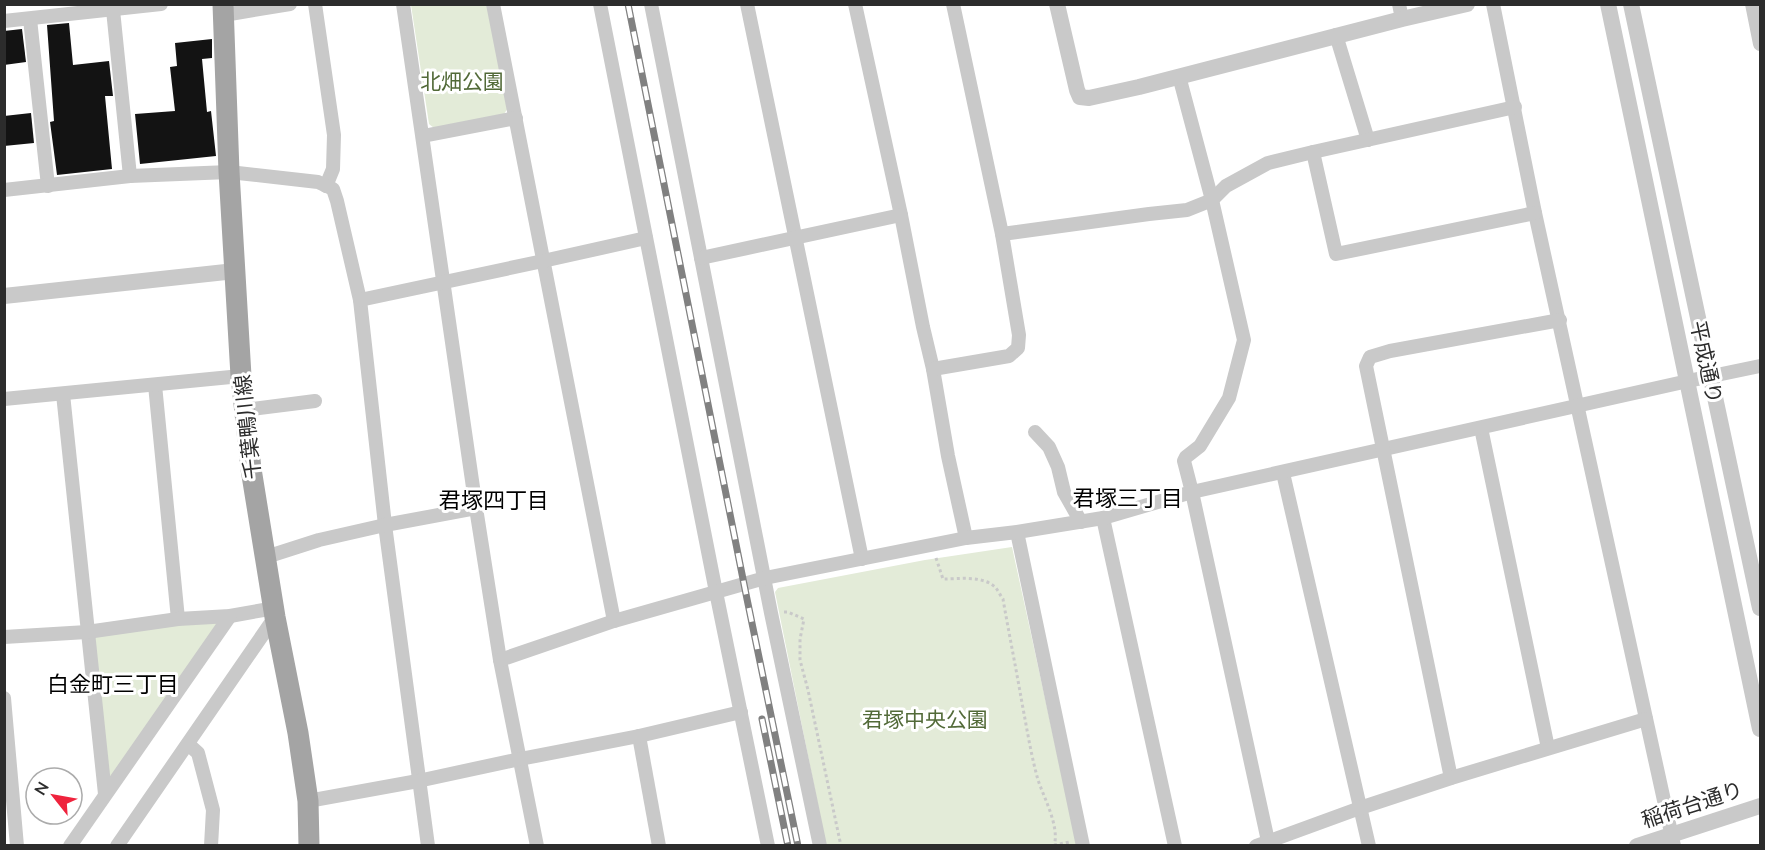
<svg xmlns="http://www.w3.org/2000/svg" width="1765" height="850" font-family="Mulish,'Noto Sans JP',sans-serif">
<rect width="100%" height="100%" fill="#fff"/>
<g fill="#e3ebd8">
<polygon points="411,5 487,5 508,108 504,114 434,128 429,124"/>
<polygon points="1012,547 1077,845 826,845 775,592 778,588 925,560"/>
<polygon points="230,616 105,794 87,632"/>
</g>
<g fill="#131313">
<polygon points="69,23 73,65 109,61 113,96 105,96 112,169 57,175 50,122 54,121 47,25"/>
<polygon points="22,29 26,62 4,65 4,31"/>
<polygon points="212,39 212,58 202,59 207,112 211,111 216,156 140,164 135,114 175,111 170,67 177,66 175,43"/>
<polygon points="31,113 34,143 4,146 4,116"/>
</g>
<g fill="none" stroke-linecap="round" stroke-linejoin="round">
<g stroke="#c9c9c9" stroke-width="3" stroke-dasharray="3 3" stroke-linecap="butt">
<path d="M936 558 943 579C958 579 982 575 995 587 998 590 1000 595 1003 599 1009 634 1016 668 1022 703 1027 729 1031 755 1038 780 1044 798 1060 827 1054 846"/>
<polyline points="784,612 788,612 804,619 800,639 800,660 808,690 841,846"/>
<polyline points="1054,845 1070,842"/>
</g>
<g stroke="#c9c9c9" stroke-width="14">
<polyline points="315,4 334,135 333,169 326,186"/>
<polyline points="403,4 476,508 500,660 537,846"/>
<polyline points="493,4 614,621"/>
<polyline points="600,4 716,592 768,846"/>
<polyline points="651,4 771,613 820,846"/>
<polyline points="747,4 862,559"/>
<polyline points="855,4 901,215 923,327 933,369 948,456 966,538"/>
<polyline points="1399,4 1402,19"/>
<polyline points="1493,4 1535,213 1674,846"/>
<polyline points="1752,4 1760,44"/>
<polyline points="113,10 130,176"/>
<polyline points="224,15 290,4"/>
<polyline points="30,19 48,186"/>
<polyline points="4,21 161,4"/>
<polyline points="1336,35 1368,140"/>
<polyline points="1179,76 1212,200 1244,340 1229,398 1200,446 1186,457 1184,461 1192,492 1268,841"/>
<polyline points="423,136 516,118"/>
<polyline points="1313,152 1515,107"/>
<polyline points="4,190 130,176 229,172 318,182 333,189 337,201 360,300 385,525 428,846"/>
<polyline points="1002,234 1149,214 1187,210 1212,200 1226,186 1268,163 1313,152 1336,254 1535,213"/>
<polyline points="701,258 901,215"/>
<polyline points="360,300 543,261 646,238"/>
<polyline points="933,369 1009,356 1018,348 1019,335 1002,234 953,4"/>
<polyline points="155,385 178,619"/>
<polyline points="63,394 105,794"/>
<polyline points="4,399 241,376"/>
<polyline points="244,410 315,401"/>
<polyline points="1481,428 1548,748"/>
<polyline points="1035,432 1049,447 1058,467 1064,492 1081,522"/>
<polyline points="1283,473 1369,846"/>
<polyline points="1103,518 1175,846"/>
<polyline points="1017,532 1083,846"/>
<polyline points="266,557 319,540 385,525 476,508"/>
<polyline points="4,637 87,632 178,619 230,616 275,608"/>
<polyline points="500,660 614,621 765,578 966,538 1017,532 1103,518 1192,492 1688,381 1760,366"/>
<polyline points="4,698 17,846"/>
<polyline points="639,736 659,846"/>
<polyline points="188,744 198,753 213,810 211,846"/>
<polyline points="1451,778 1366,366 1370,357 1390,351 1560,320"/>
<polyline points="308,801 418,781 520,759 639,736 741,712"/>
<polyline points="70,846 230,616"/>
<polyline points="117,846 275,617"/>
<polyline points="1256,846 1360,808 1451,778 1646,719"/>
</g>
<g stroke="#c9c9c9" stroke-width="16">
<polyline points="1057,4 1077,90 1080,97 1089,98 1139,87 1402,19 1467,4"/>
<polyline points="1608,4 1760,729"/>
<polyline points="1631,4 1760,608"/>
<polyline points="4,296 235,271"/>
<polyline points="1637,846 1760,806"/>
</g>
<polyline stroke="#a4a4a4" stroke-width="21" points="223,4 229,172 241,376 251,469 275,617 298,733 308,801 309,846"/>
<g stroke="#818181" stroke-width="7">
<g id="rail">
<polyline points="628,4 747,599 798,846"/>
<polyline points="762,719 788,846"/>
</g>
</g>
<use href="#rail" stroke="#fff" stroke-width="4.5" stroke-dasharray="14" stroke-linecap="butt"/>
</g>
<g text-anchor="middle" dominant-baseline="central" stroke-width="6" stroke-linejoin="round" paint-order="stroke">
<g font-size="21" fill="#526a38" stroke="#fff">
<text x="462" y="81">北畑公園</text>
<text x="925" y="719">君塚中央公園</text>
</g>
<g font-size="21" fill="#2c2c2c" stroke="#fff">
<text transform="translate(1707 362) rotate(78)">平成通り</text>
<text transform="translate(247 427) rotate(-96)">千葉鴨川線</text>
<text transform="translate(1692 804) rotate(-18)">稲荷台通り</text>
</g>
<g font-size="22" fill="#000" stroke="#fff">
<text x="1128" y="498">君塚三丁目</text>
<text x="494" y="500">君塚四丁目</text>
<text x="113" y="684">白金町三丁目</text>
</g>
</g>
<rect width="1765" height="850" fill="none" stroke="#2c2c2c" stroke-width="12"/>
<g transform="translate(54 796) rotate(301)"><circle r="28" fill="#ffffff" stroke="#ababab" stroke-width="1.5"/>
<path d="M0-4.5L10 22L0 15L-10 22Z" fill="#ef233d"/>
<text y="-9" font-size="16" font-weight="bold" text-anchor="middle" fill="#2c2c2c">N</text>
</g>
</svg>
